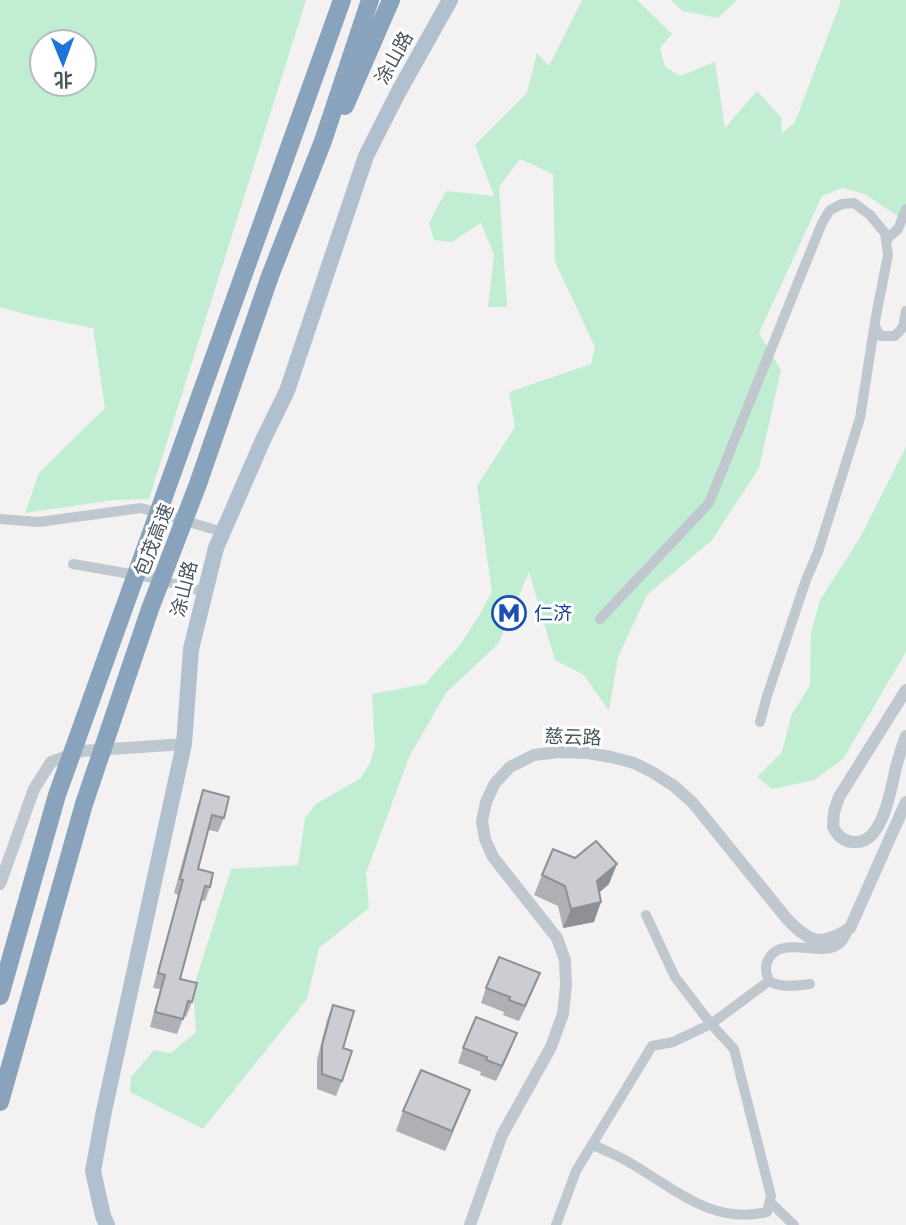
<svg xmlns="http://www.w3.org/2000/svg" width="906" height="1225" font-family="Figtree,'Noto Sans SC',sans-serif">
<rect width="100%" height="100%" fill="#f3f1f1"/>
<g fill="#c1eed2" fill-rule="evenodd">
<path d="M0 0H306L149 499 114 500 25 513 39 473 105 408 93 328 36 317 0 307ZM42 42H84V84H42Z"/>
<polygon points="582,0 637,0 672,34 660,48 665,67 680,76 715,62 725,128 757,91 781,117 782,134 795,122 840,4 840,0 906,0 906,222 865,194 842,188 822,196 759,333 781,370 759,468 712,540 647,595 618,657 609,711 584,675 555,660 529,572 498,644 446,693 410,755 366,873 369,908 319,948 307,999 203,1129 130,1092 131,1077 154,1050 171,1053 196,1032 193,989 231,869 298,865 305,818 316,804 361,778 370,763 375,746 372,694 425,684 460,645 480,614 492,592 477,486 515,427 509,392 591,364 595,347 555,262 553,174 520,159 499,187 507,307 488,307 494,255 481,223 452,242 434,240 429,223 446,191 494,196 475,145 527,93 537,53 549,66"/>
<polygon points="671,0 737,0 718,18 682,11"/>
<polygon points="906,447 906,652 843,759 814,780 772,789 757,777 782,752 791,716 810,685 811,633 820,600 861,536"/>
</g>
<g fill="none" stroke-linecap="round" stroke-linejoin="round">
<g stroke="#bfc8cf" stroke-width="10">
<polyline points="886,240 898,229 906,209"/>
<polyline points="875,326 880,336 895,336 903,327 906,311"/>
<polyline points="0,519 39,522 141,508 223,532"/>
<polyline points="73,564 148,577 205,592"/>
<polyline points="600,619 709,503 822,223 830,210 842,204 854,203 870,215 885,233 888,255 876,316 860,418 818,552 806,580 767,696 760,722"/>
<path d="M769 981C766 974 764 967 768 960 780 935 817 956 836 946 843 943 845 936 849 929"/>
<path d="M769 981C780 988 797 986 810 984"/>
<path d="M592 1144C605 1151 619 1156 632 1164 675 1189 712 1225 767 1212L771 1196 734 1049 711 1024 675 977 646 915"/>
<polyline points="770,1202 794,1225"/>
<polyline points="556,1225 576,1171 652,1046 673,1042 711,1024 769,981"/>
</g>
<g stroke="#bfc8cf" stroke-width="12">
<path d="M906 690 839 797 834 812 833 827C837 835 844 842 854 842 883 845 891 788 896 767 899 757 902 746 906 736"/>
<polyline points="0,884 34,789 51,762 82,751 184,744"/>
<path d="M470 1225 502 1135 551 1047 563 1014 566 985 565 960 557 938 493 857 485 839 482 821 486 802 495 783 510 767 534 755 559 752 588 753 611 757 634 763 652 772 674 786 693 803 787 919C811 944 821 946 850 928L906 802"/>
</g>
<polyline stroke="#b1c0ce" stroke-width="16" points="107,1225 103,1216 93,1171 104,1111 184,744 191,649 216,548 263,440 287,391 366,156 399,91 450,0"/>
<g stroke="#8aa3bd" stroke-width="18">
<polyline points="345,106 391,0"/>
<polyline points="0,996 57,795 342,0"/>
<polyline points="0,1102 84,804 150,609 198,484 270,276 323,141 370,0"/>
</g>
</g>
<g fill="#afb0b5">
<polygon points="203,790 224,818 218,832 208,830 198,869 210,887 205,901 201,900 180,979 192,1002 186,1017 184,1016 177,1034 150,1027 160,989 153,988 178,895 174,893 198,804"/>
<polygon points="542,875 609,884 599,893 594,922 563,928 558,906 534,895"/>
<polygon points="540,973 519,1021 503,1015 504,1012 481,1003 486,988"/>
<polygon points="333,1005 343,1048 342,1081 336,1096 317,1089 317,1060 327,1020"/>
<polygon points="463,1048 511,1048 496,1081 480,1075 481,1072 458,1063"/>
<polygon points="462,1110 445,1151 396,1131 403,1111"/>
</g>
<g fill="#8e9094">
<polygon points="617,864 609,884 589,901 597,881"/>
<polygon points="601,902 594,922 563,928 571,909"/>
<polygon points="540,973 534,988 519,1021 525,1006"/>
<polygon points="517,1033 511,1048 496,1081 502,1066"/>
<polygon points="470,1090 462,1110 445,1151 452,1131"/>
</g>
<g fill="#cbcdd3" stroke="#8e9094" stroke-width="2">
<polygon points="203,790 229,797 224,818 212,815 198,869 213,873 210,887 205,886 180,979 197,983 192,1002 188,1001 183,1019 155,1012 165,975 158,973 183,880 180,879"/>
<polygon points="596,841 617,864 597,881 601,902 571,909 565,886 542,875 553,849 575,858"/>
<polygon points="499,957 540,973 525,1006 509,1000 510,997 486,988"/>
<polygon points="333,1005 354,1011 343,1048 352,1051 342,1081 322,1074 322,1045"/>
<polygon points="476,1017 517,1033 502,1066 486,1060 487,1057 463,1048"/>
<polygon points="421,1070 470,1090 452,1131 403,1111"/>
</g>
<defs>
<g id="metro-ring" transform="scale(1.75)"><circle r="9.5" fill="#fff" stroke="#1a4fb4" stroke-width="1.5"/><path d="M-5.5 5V-5H-3L0 0L3-5H5.5V5H3V-.5L0 4L-3-.5V5Z" fill="#1a4fb4"/></g>
</defs>
<g fill-rule="evenodd">
<use href="#metro-ring" x="509" y="613"/>
</g>
<g text-anchor="middle" dominant-baseline="central" stroke-width="6" stroke-linejoin="round" paint-order="stroke">
<g font-size="19" fill="#49545e" stroke="#fff">
<text transform="translate(394 58) rotate(-61)">涂山路</text>
<text transform="translate(154 540) rotate(-69)">包茂高速</text>
<text transform="translate(184 589) rotate(-76)">涂山路</text>
<text transform="translate(573 737) rotate(2)">慈云路</text>
</g>
<g font-size="19" fill="#164399" stroke="#fff" text-anchor="start">
<text x="534" y="613">仁济</text>
</g>
</g>
<g transform="translate(63 63) rotate(179)"><circle r="33" fill="#ffffff" stroke="#b6bbbf" stroke-width="2"/>
<path d="M0-5L12 26L0 18L-12 26Z" fill="#1f73de"/>
<text y="-10" font-size="19" font-weight="bold" text-anchor="middle" fill="#49545e">北</text>
</g>
</svg>
